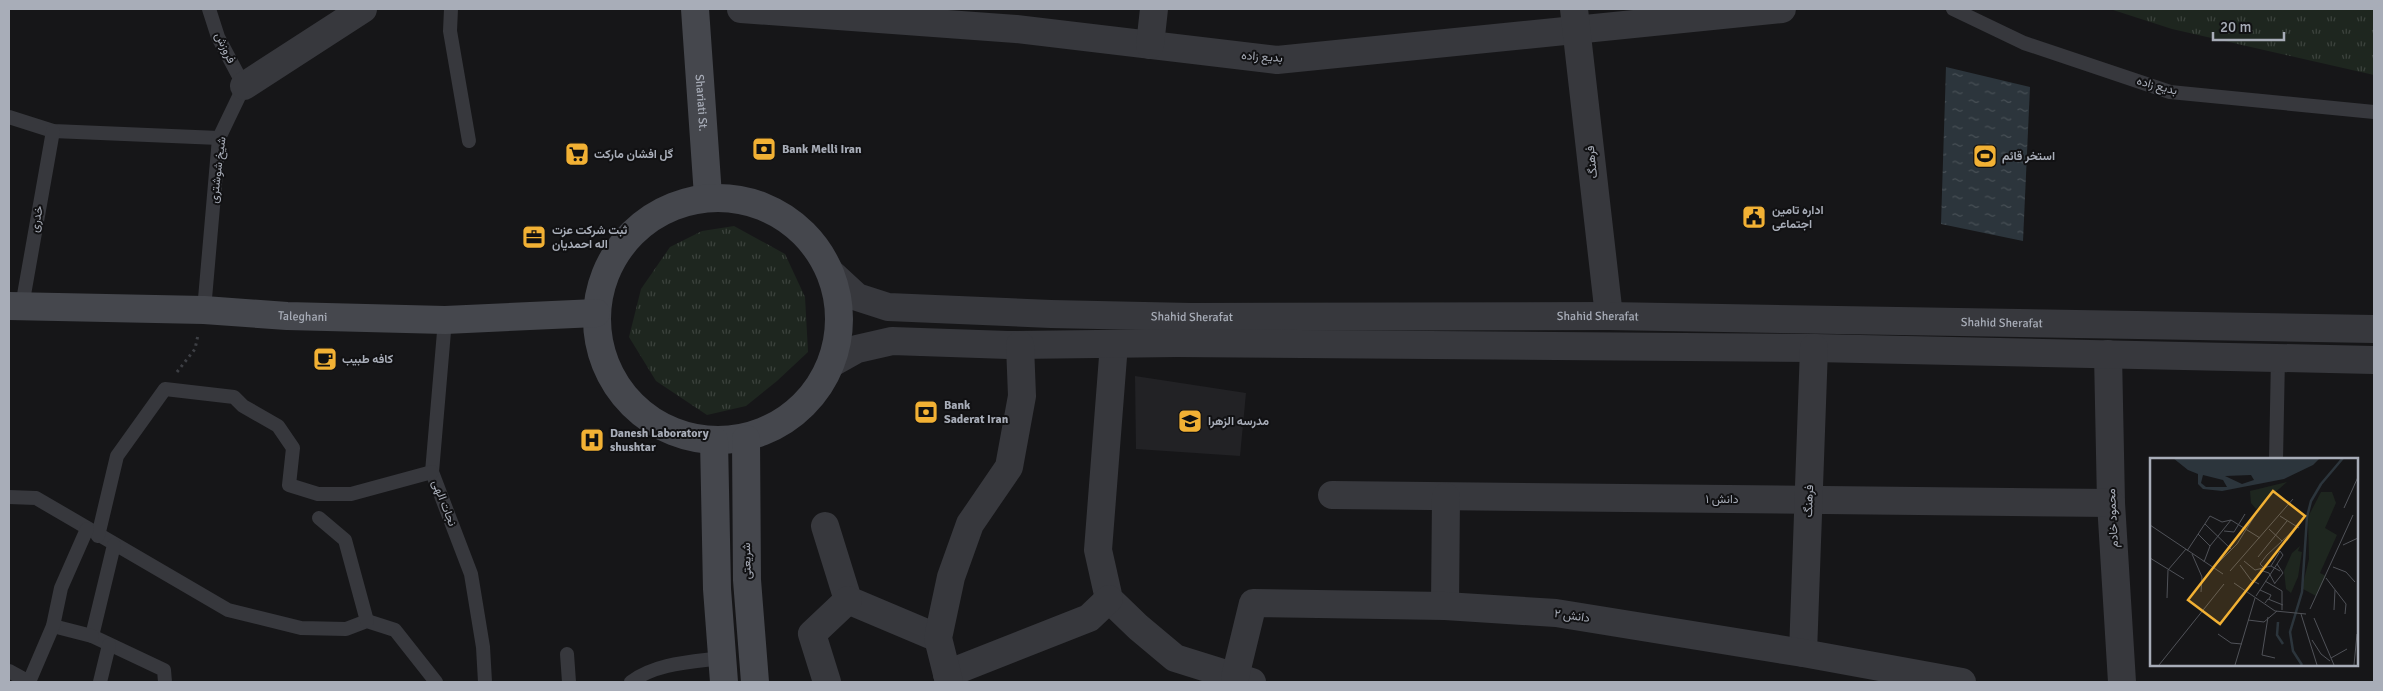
<svg xmlns="http://www.w3.org/2000/svg" width="2383" height="691" font-family="Signika,Vazirmatn,sans-serif">
<defs>
<pattern id="grass-tufts" width="24" height="20" patternUnits="userSpaceOnUse" patternTransform="scale(1.25)"><rect width="24" height="20" fill="#1e261f"/><path d="M3 7l-1-3M5 7V3M7 7l1-3M15 17l-1-3M17 17v-4M19 17l1-3" fill="none" stroke="#3c433d"/></pattern>
<pattern id="water-ripples" width="26" height="14" patternUnits="userSpaceOnUse" patternTransform="scale(1.25)"><rect width="26" height="14" fill="#2c353c"/><path d="M2 4q2-2 4 0t4 0M15 11q2-2 4 0t4 0" fill="none" stroke="#485056"/></pattern>
</defs>
<rect width="100%" height="100%" fill="#161618"/>
<polygon fill="#222225" points="1135,376 1246,393 1240,456 1136,449"/>
<g fill="url(#grass-tufts)">
<polygon points="2110,9 2374,9 2374,75 2172,29"/>
<polygon points="734,226 785,254 805,297 808,352 777,381 746,406 707,415 656,381 629,337 641,289 670,247 702,231"/>
</g>
<polygon fill="url(#water-ripples)" points="1946,67 2030,87 2023,241 1941,224"/>
<g fill="none" stroke-linecap="round" stroke-linejoin="round">
<polyline stroke="#3d3f44" stroke-width="3" stroke-dasharray="2.5 4" stroke-linecap="butt" points="177,372 195,349 198,335"/>
<g stroke="#37383d" stroke-width="14">
<polyline points="451,9 450,31 469,141"/>
<polyline points="1953,9 2024,43 2170,92 2374,112"/>
<polyline points="9,117 53,131 219,138"/>
<polyline points="22,306 53,131"/>
<polyline points="204,310 219,138 244,86 218,37 209,9"/>
<polyline points="445,320 432,472 471,574 483,647 485,682"/>
<polyline points="2276,460 2278,357"/>
<polyline points="9,497 36,498 228,610 301,628 346,629 367,621 395,630 436,682"/>
<polyline points="319,518 345,540 367,621"/>
<polyline points="98,536 117,456 165,389 234,397 243,406 278,426 293,448 289,485 318,494 351,494 432,472"/>
<polyline points="114,545 92,636 164,670 165,682"/>
<polyline points="53,626 92,636"/>
<polyline points="567,654 569,682"/>
<polyline points="9,671 29,682 53,626 61,588 87,529"/>
<polyline points="100,682 109,645"/>
<path d="M631 682C656 663 692 662 722 658"/>
</g>
<g stroke="#37383d" stroke-width="28">
<polyline points="741,9 1016,29 1277,60 1782,9"/>
<polyline points="1574,9 1609,316"/>
<polyline points="1150,45 1154,9"/>
<polyline points="244,86 363,9"/>
<path id="s1" d="M831 273 857 297 888 307 1051 314 1191 317 1608 316 2374 329"/>
<polyline points="1114,344 1098,550 1109,599 1138,627 1175,658 1252,682"/>
<polyline points="2108,354 2111,503 2122,682"/>
<polyline points="832,363 857,349 892,341 1008,345 1177,343 1814,348 2374,360"/>
<polyline points="1332,495 2111,503"/>
<polyline points="825,526 848,600 938,638"/>
<polyline points="1445,606 1446,497"/>
<polyline points="1803,653 1814,348"/>
<polyline points="947,674 1089,618 1109,599"/>
<polyline points="1235,677 1253,603 1445,606 1556,613 1803,653 1962,682"/>
<polyline points="827,682 812,634 848,600"/>
<polyline points="949,682 938,638 951,577 970,524 1009,467 1022,396 1020,345"/>
</g>
<g stroke="#45474d" stroke-width="28">
<path id="s2" d="M695 9 708 196"/>
<circle cx="718" cy="319" r="121"/>
<path id="s3" d="M9 306 204 310 287 316 445 320 596 313"/>
<polyline points="746,439 747,580 755,682"/>
<polyline points="714,440 717,589 724,682"/>
</g>
</g>
<defs>
<g id="bank-square" transform="scale(1.25)"><rect x="-9" y="-9" width="18" height="18" rx="4" fill="#f2b134" stroke="#111113"/><path d="M-6-4H6V4H-6ZM0-2.3a2.3 2.3 0 1 0 0 4.6a2.3 2.3 0 1 0 0-4.6Z" fill="#111"/></g>
<g id="supermarket-square" transform="scale(1.25)"><rect x="-9" y="-9" width="18" height="18" rx="4" fill="#f2b134" stroke="#111113"/><path d="M-6-5.5h2.5l.6 2H6L4.5 2H-2.5L-4.4-4H-6ZM-1.5 3.2a1.3 1.3 0 1 0 .1 0ZM3 3.2a1.3 1.3 0 1 0 .1 0Z" fill="#111"/></g>
<g id="stadium-square" transform="scale(1.25)"><rect x="-9" y="-9" width="18" height="18" rx="4" fill="#f2b134" stroke="#111113"/><path d="M0-5a6.5 5 0 1 0 0 10a6.5 5 0 1 0 0-10ZM-3.5-1.8h7v3.6h-7Z" fill="#111"/></g>
<g id="civic-square" transform="scale(1.25)"><rect x="-9" y="-9" width="18" height="18" rx="4" fill="#f2b134" stroke="#111113"/><path d="M-.6-6.5H3V-4.5H.6V-3L4-1V1h2V6H-6V1h2V-1L-.6-3ZM-1.2 2.5V6h2.4V2.5Z" fill="#111"/></g>
<g id="office-square" transform="scale(1.25)"><rect x="-9" y="-9" width="18" height="18" rx="4" fill="#f2b134" stroke="#111113"/><path d="M-6-3h4V-5.5h4V-3h4V5H-6ZM-1-4.5V-3h2v-1.5ZM-6 0V1H6V0Z" fill="#111"/></g>
<g id="cafe-square" transform="scale(1.25)"><rect x="-9" y="-9" width="18" height="18" rx="4" fill="#f2b134" stroke="#111113"/><path d="M-5.5-4.5H6V0H3Q3 3.5 0 3.5H-2.5Q-5.5 3.5-5.5 0ZM3-3.2v2h1.7v-2ZM-6 4.5H4V6H-6Z" fill="#111"/></g>
<g id="school-square" transform="scale(1.25)"><rect x="-9" y="-9" width="18" height="18" rx="4" fill="#f2b134" stroke="#111113"/><path d="M0-5L7-2L0 1L-7-2ZM-4 1L0 2.5L4 1V4Q0 6-4 4Z" fill="#111"/></g>
<g id="hospital-square" transform="scale(1.25)"><rect x="-9" y="-9" width="18" height="18" rx="4" fill="#f2b134" stroke="#111113"/><path d="M-5-5h3v3.5h4V-5h3V5h-3V1.5h-4V5h-3Z" fill="#111"/></g>
</defs>
<g fill-rule="evenodd">
<use href="#bank-square" x="764" y="149"/>
<use href="#supermarket-square" x="577" y="154"/>
<use href="#stadium-square" x="1985" y="156"/>
<use href="#civic-square" x="1754" y="217"/>
<use href="#office-square" x="534" y="237"/>
<use href="#cafe-square" x="325" y="359"/>
<use href="#bank-square" x="926" y="412"/>
<use href="#school-square" x="1190" y="421"/>
<use href="#hospital-square" x="592" y="440"/>
</g>
<g text-anchor="middle" dominant-baseline="central" stroke-width="4" stroke-linejoin="round" paint-order="stroke">
<g font-size="12" fill="#a8adb8" stroke="#111113">
<text transform="translate(225 48) rotate(64)">فروزش</text>
<text transform="translate(1262 57) rotate(4)">بدیع زاده</text>
<text transform="translate(2157 86) rotate(15)">بدیع زاده</text>
<text stroke="none"><textPath href="#s2" startOffset="94">Shariati St.</textPath></text>
<text transform="translate(1592 162) rotate(-96)">فرهنگ</text>
<text transform="translate(218 170) rotate(-83)">شیخ شوشتری</text>
<text transform="translate(37 219) rotate(-80)">خدری</text>
<text stroke="none"><textPath href="#s3" startOffset="294">Taleghani</textPath></text>
<text stroke="none"><textPath href="#s1" startOffset="372">Shahid Sherafat</textPath></text>
<text stroke="none"><textPath href="#s1" startOffset="778">Shahid Sherafat</textPath></text>
<text stroke="none"><textPath href="#s1" startOffset="1182">Shahid Sherafat</textPath></text>
<text x="1722" y="499">دانش ۱</text>
<text transform="translate(1809 501) rotate(-88)">فرهنگ</text>
<text transform="translate(444 503) rotate(69)">نجات الهی</text>
<text transform="translate(2113 518) rotate(-93)">محمود خادم</text>
<text transform="translate(747 561) rotate(-91)">شریعتی</text>
<text transform="translate(1572 616) rotate(8)">دانش ۲</text>
</g>
<g font-size="12" font-weight="bold" fill="#a8adb8" stroke="#111113" text-anchor="start">
<text x="782" y="149">Bank Melli Iran</text>
<text x="594" y="154">گل افشان مارکت</text>
<text x="2002" y="156">استخر قائم</text>
<text x="1772" y="210">اداره تامین<tspan x="1772" dy="14">اجتماعی</tspan></text>
<text x="552" y="230">ثبت شرکت عزت<tspan x="552" dy="14">اله احمدیان</tspan></text>
<text x="342" y="359">کافه طبیب</text>
<text x="944" y="405">Bank<tspan x="944" dy="14">Saderat Iran</tspan></text>
<text x="1208" y="421">مدرسه الزهرا</text>
<text x="610" y="433">Danesh Laboratory<tspan x="610" dy="14">shushtar</tspan></text>
</g>
</g>
<g transform="translate(2150 458)">
<rect width="208" height="208" fill="#161618"/>
<path d="M137 24 106 51 101 45 100 33ZM171 34H182L186 45 175 70 187 77 170 115 176 118 166 138 153 131V126L159 101 158 59ZM150 88 148 93 152 94 148 119 141 135 136 131 134 113 142 95Z" fill="#1e261f"/>
<path d="M23 0H170L163 7 134 21 72 33 53 31 48 26V16L38 12ZM53 17 73 22 77 29H56L51 25ZM101 17 104 22 92 26 75 18Z" fill="#2c353c" fill-rule="evenodd"/>
<path fill="none" stroke="#2c353c" stroke-width="2.5" d="M171 26 193 0M128 164 127 177 133 186M152 207 143 193 140 174 152 134 157 59 161 43 171 26"/>
<path fill="none" stroke="#505258" stroke-width="1" d="M194 50 208 19M130 58 149 70M81 62 110 80M55 66 81 91M0 67 73 116M119 71 132 83M74 73 84 74 95 56M48 76 60 88M193 87 208 80M37 93 60 58 72 64 81 62M42 96 52 119 51 134M108 99 137 63M0 100 34 121M94 103 105 112 121 108 130 113M54 104 60 88 81 62M90 107 101 122 109 126M113 109 110 106 117 97 146 70M183 109 196 114 205 124M63 110 87 86 107 54M110 112 119 115 125 126M80 113 143 41M176 120 196 146 195 156M115 123 132 133V152M84 125 125 153 156 156M125 125 133 115 127 106M110 132 121 137 119 141M106 138 133 97 130 93 121 108M17 140 18 112 36 91M115 145 118 141 133 147M160 151 203 57M184 152 185 132M151 156 167 207M118 159 112 197 125 200M164 160 184 207M98 162 114 164 127 153M68 176 81 185 92 186M162 182 171 196 180 203M181 200 197 191M9 207 74 126M85 207 105 140M204 207 207 176"/>
<path fill="#f2b134" fill-opacity="0.15" stroke="#f2b134" stroke-width="2.5" d="M123 33 155 58 70 166 38 142Z"/>
<rect width="208" height="208" fill="none" stroke="#a8adb8" stroke-width="2.5"/>
</g>
<rect width="2383" height="691" fill="none" stroke="#a8adb8" stroke-width="20"/>
<path d="M2213 32v8h71v-8" fill="none" stroke="#a8adb8" stroke-width="2.5"/>
<text x="2220" y="32" font-size="15" fill="#a8adb8" stroke="#111113" stroke-width="4" paint-order="stroke">20 m</text>
</svg>
